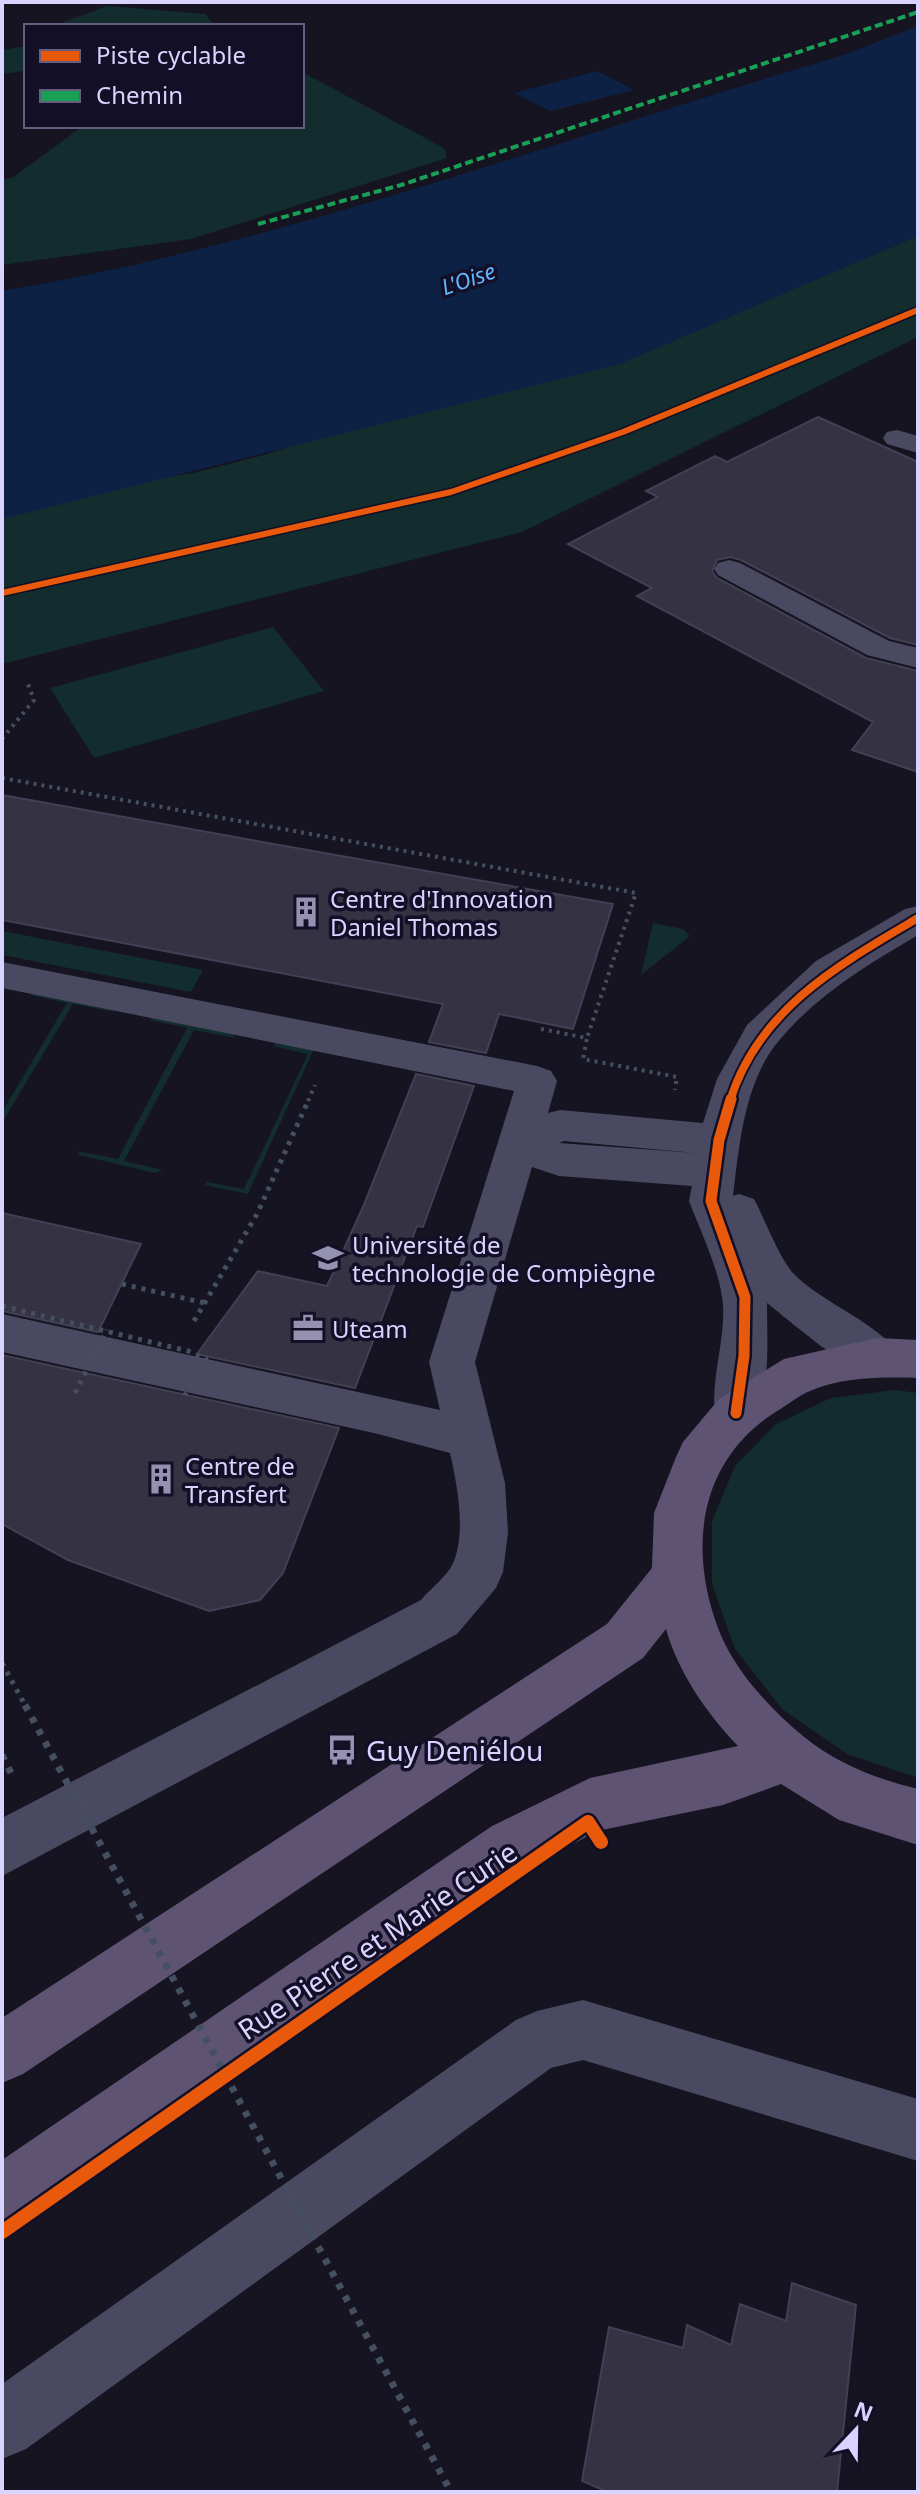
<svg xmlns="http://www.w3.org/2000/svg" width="920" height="2494" font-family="'Noto Sans',sans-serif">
<rect width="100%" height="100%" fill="#161421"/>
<g fill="#132c2d">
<polygon points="107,6 205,14 215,26 53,26"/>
<polygon points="26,46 26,74 24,71 2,74 2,50"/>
<polygon points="302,72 444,148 447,158 191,239 2,265 2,180 12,178 83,126 302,126"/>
<polygon points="918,236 918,337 522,532 2,664 2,504 198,472 264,455 851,264"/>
<polygon points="273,627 324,691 94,758 50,688"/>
<polygon points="653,923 683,929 690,936 641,975"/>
<polygon points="2,931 203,970 191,992 2,955"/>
<polygon points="37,990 109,1005 114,1012 73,1004 2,1123 2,1112 67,1003 30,995"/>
<polygon points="157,1015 230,1030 235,1038 194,1030 124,1161 163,1170 155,1173 79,1155 78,1151 118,1159 187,1028 149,1020"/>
<polygon points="276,1042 314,1049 248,1194 205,1185 207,1182 244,1189 308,1054 273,1046"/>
<polygon points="895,1390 918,1393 918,1778 847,1754 782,1709 735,1649 712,1584 712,1521 735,1466 776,1424 831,1398"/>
</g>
<g fill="#0d2144">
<path d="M918 26V236L620 364 2 519V291C291 242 567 136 847 54Z"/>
<polygon points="597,71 634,90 551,111 514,93"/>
</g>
<g fill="#343243" stroke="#433f54" stroke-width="2">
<polygon points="818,417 918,462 918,645 890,638 741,560 730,557 717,560 712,571 717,578 866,658 918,671 918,772 852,750 873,722 637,596 652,588 568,544 658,497 646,491 715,456 727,462"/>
<polygon points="2,795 296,848 613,904 573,1029 499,1014 486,1053 429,1042 443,1004 2,920"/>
<polygon points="416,1074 474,1086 423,1227 417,1226 355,1388 197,1354 258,1271 327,1286 363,1207"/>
<polygon points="2,1213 141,1244 98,1332 2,1311"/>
<polygon points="2,1355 339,1428 283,1573 260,1600 209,1611 68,1560 2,1524"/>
<polygon points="792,2283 856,2305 837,2492 608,2492 582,2481 609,2327 683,2348 687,2325 731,2345 740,2304 786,2321"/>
</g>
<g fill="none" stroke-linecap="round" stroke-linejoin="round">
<g stroke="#44505f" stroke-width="4" stroke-dasharray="3 5" stroke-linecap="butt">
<polyline points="2,739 34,700 28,684"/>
<polyline points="2,778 636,893 587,1038"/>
<polyline points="541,1029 587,1038 583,1059 677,1077 675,1090"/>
<polyline points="308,1101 315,1085"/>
</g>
<g stroke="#44505f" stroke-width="5" stroke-dasharray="4 6" stroke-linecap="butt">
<polyline points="122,1284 205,1303"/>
<polyline points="194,1321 257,1214 309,1099"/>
</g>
<polyline stroke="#44505f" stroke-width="7" stroke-dasharray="6 8" stroke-linecap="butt" points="2,1755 13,1777"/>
<g fill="#4a4962" fill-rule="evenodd">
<polygon points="897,430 918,436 918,453 887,444 883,438 887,432"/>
<polygon points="729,560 740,563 889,641 918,648 918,668 867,655 718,575 714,569 718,563"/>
<path d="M918 906V935C867 965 815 996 777 1043 744 1084 739 1147 733 1196L739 1194 754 1199C765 1220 778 1255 792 1272 819 1302 884 1325 900 1357L893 1371C888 1372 881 1376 876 1376 850 1374 789 1320 767 1303 767 1343 771 1390 753 1427L736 1433 719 1427C704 1396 729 1335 722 1297 718 1267 700 1230 689 1201L692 1186 559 1176 532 1167 475 1362 505 1483 508 1533 503 1572 496 1588 457 1634 2 1876V1818L421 1600C430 1589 449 1575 454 1561 466 1530 457 1484 450 1453L374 1433 2 1352V1314L440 1410 429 1362 514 1091 2 988V962L537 1066 551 1071 557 1081 548 1113 560 1110 703 1123 717 1079 747 1025 816 961 905 909ZM564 1141 696 1153 559 1143Z"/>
<polygon points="583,2000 918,2099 918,2161 583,2060 551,2068 26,2449 2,2459 2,2384 516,2020 537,2011"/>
</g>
<path fill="#5e5373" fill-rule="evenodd" d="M877 1338 918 1340V1378C885 1377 841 1377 810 1391 798 1396 786 1406 774 1413 699 1462 688 1548 718 1628 733 1669 770 1709 803 1736 837 1764 877 1779 918 1789V1845L839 1820 781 1784 723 1805 597 1831 532 1866 24 2220 2 2230V2160L492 1826 590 1778 738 1746C707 1714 678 1672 666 1629L643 1658 23 2074 2 2083V2018L607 1624 652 1568 654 1513 676 1457 683 1442 719 1399 784 1359Z"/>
<g stroke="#44505f" stroke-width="5" stroke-dasharray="4 6" stroke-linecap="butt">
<polyline points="2,1306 188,1351 206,1359 185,1395"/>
<polyline points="75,1393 107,1330"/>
<polyline points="2,1663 26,1707"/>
</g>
<polyline stroke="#44505f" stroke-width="7" stroke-dasharray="6 8" stroke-linecap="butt" points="25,1705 451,2492"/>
<polyline stroke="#1a9f57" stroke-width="4" stroke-dasharray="8 4" stroke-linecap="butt" points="258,224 401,185 918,12"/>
<g stroke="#130f26" stroke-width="9">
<polyline id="cycleway-far3" points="2,593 451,492 623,432 918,310"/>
</g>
<g stroke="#130f26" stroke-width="12">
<path id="cycleway-far2" d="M730 1101C758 1009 840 964 918 918"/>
</g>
<g stroke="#130f26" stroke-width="16">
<polyline id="cycleway-far1" points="731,1099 719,1140 711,1201 745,1297 744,1356 736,1413"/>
</g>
<g stroke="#130f26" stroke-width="19">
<polyline id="cycleway" points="2,2232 588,1822 601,1842"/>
</g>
<use href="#cycleway-far3" stroke="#e8590c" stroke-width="6"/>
<use href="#cycleway-far2" stroke="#e8590c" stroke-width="8"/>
<use href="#cycleway-far1" stroke="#e8590c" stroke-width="11"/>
<use href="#cycleway" stroke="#e8590c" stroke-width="14"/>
</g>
<defs>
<g id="building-bare" transform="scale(2.4)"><path d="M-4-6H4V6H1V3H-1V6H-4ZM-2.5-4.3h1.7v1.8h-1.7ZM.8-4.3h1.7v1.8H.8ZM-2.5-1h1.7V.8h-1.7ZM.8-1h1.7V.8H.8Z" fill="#9591b1" stroke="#130f26" stroke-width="2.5" paint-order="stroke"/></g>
<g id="university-bare" transform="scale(2.4)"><path d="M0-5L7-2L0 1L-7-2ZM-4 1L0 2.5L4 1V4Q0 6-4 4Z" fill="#9591b1" stroke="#130f26" stroke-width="2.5" paint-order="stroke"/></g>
<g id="office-bare" transform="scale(2.4)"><path d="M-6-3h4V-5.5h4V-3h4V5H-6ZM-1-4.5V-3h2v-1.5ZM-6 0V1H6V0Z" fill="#9591b1" stroke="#130f26" stroke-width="2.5" paint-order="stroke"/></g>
<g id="bus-bare" transform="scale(2.4)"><path d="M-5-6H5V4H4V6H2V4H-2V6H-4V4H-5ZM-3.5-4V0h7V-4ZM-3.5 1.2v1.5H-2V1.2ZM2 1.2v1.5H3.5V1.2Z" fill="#9591b1" stroke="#130f26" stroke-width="2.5" paint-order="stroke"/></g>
</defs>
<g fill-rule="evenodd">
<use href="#building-bare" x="306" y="912"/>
<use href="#university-bare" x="328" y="1258"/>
<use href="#office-bare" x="308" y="1328"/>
<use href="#building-bare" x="161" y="1479"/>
<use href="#bus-bare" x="342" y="1750"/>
</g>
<g text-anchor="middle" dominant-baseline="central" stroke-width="7" stroke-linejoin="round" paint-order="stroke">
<g font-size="22" font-style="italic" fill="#62b6ff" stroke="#130f26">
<text transform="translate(468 278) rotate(-19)">L'Oise</text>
</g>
<g font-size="24" fill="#d9d4ff" stroke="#130f26" text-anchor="start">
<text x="330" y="898">Centre d'Innovation<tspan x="330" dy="28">Daniel Thomas</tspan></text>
<text x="352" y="1244">Université de<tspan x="352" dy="28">technologie de Compiègne</tspan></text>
<text x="332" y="1328">Uteam</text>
<text x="185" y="1465">Centre de<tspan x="185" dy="28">Transfert</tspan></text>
</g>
<g font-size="28" fill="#d9d4ff" stroke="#130f26" text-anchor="start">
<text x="366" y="1750">Guy Deniélou</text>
</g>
<g font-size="28" fill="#d9d4ff" stroke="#130f26">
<text transform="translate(377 1940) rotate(-34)">Rue Pierre et Marie Curie</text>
</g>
</g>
<rect width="920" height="2494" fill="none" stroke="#d9d4ff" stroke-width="8"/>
<rect x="24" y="24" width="280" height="104" fill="#130f26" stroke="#625e7d" stroke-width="2"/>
<rect x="40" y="50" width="40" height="12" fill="#e8590c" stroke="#625e7d" stroke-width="2"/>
<text x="96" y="64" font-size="24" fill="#d9d4ff">Piste cyclable</text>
<rect x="40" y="90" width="40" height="12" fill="#1a9f57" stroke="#625e7d" stroke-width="2"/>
<text x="96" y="104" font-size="24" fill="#d9d4ff">Chemin</text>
<g transform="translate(856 2430) rotate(22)" stroke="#130f26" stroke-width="6" paint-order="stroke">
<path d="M0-6L14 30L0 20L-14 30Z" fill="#d9d4ff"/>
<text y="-12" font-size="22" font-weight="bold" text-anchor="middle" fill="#d9d4ff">N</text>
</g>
</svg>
